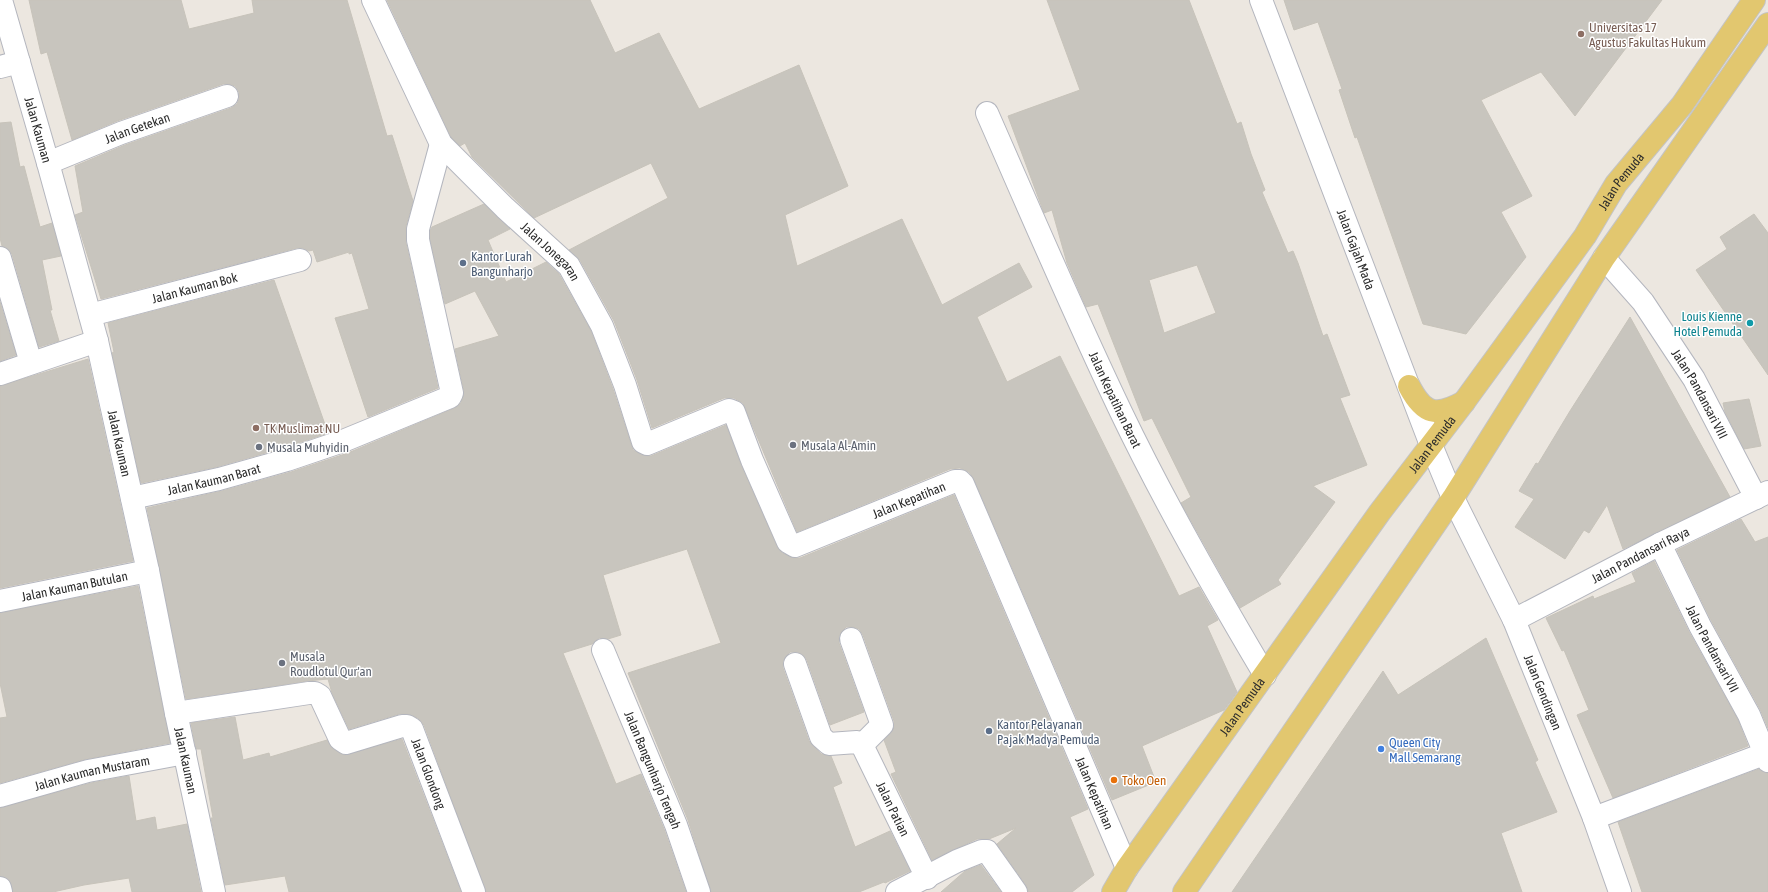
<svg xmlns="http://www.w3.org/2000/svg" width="1768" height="892" font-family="'Asap Condensed',sans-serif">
<rect width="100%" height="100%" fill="#ece7e0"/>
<g fill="#c8c5be" stroke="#c7c3ba" fill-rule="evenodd">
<polygon points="29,0 181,0 189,29 254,13 252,0 347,0 387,136 392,135 413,201 406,226 406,243 438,388 368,417 335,318 369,309 352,253 349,254 349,252 317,262 313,250 309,251 303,248 297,248 101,299 75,215 83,212 75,166 125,145 231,108 237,104 239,99 239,92 235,86 229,84 223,84 117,121 72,140 47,52 41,54"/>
<polygon points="387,0 590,0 615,53 659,33 699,109 799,65 848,186 785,215 797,266 902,219 942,305 1019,263 1032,287 977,317 1007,382 1060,356 1179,596 1199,587 1218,620 1207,626 1237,692 1224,710 1142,746 1156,782 1112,800 974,479 969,472 960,468 950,469 797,532 743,403 734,398 724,398 652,428 637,380 614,321 580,260 569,250 668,198 651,163 534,218 472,157 465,143 460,146 451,137"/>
<path d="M1047 0H1189L1237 124 1241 122 1251 154 1265 190 1262 192 1288 253 1293 251 1298 263 1323 336 1327 334 1350 395 1340 398 1367 465 1313 486 1335 502 1278 580 1281 584 1240 608 1181 503 1191 497 1152 418 1144 421 1098 304 1086 307 1067 263 1052 210 1044 213 1008 116 1080 90ZM1197 265 1216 313 1164 333 1149 280Z"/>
<polygon points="1284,0 1662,0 1575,116 1541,72 1481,100 1532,196 1501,212 1526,257 1466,334 1423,324 1357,137 1355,138 1339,90 1342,89 1318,22 1294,30"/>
<polygon points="11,122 20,167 24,166 40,227 52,223 61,256 42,260 52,310 50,310 59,341 39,347 12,254 8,249 2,246 0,238 0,123"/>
<polygon points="484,204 510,229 488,240 506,282 546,262 559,274 591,331 613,389 633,450 642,455 651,456 726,425 741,465 777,547 782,553 794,558 800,558 954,495 1088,809 1070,817 1094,875 1072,892 1028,892 1026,885 997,844 1016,828 989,839 977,839 932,860 891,774 896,772 884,740 894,728 894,721 863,635 859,629 853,627 846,627 842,631 839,636 839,643 864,712 830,725 807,660 803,655 798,652 790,652 786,656 783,661 783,668 809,741 821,754 831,756 842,783 833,787 855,847 890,831 910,871 885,883 884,882 859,892 711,892 688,820 628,673 721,643 687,549 603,575 621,635 608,639 599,638 592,644 563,653 616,784 641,774 664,829 686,892 486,892 424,725 418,718 407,714 399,714 349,729 332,693 328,679 307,681 186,699 147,508 222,491 291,472 348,453 455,408 461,403 464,391 455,349 499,336 475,291 445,304 430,239 430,231 432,227"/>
<polygon points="1754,214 1768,233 1768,375 1696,270 1727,249 1720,237"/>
<polygon points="274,280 328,433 283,448 216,467 141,483 112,353 114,352 108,323"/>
<polygon points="0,302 16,355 0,361"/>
<polygon points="1630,317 1730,497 1623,549 1607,505 1589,533 1584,530 1565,559 1515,527 1534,499 1519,491 1536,463 1538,464 1570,411"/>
<polygon points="88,359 133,561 0,588 0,386"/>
<polygon points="1749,399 1761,446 1744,449 1725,412 1723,403"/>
<polygon points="1741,519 1755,542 1768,537 1768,728 1760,709 1711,620 1677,550"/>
<polygon points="1654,561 1689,632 1738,720 1748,746 1613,798 1577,715 1589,710 1564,650 1562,651 1546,618 1593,596 1594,599 1636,582 1632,573"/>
<polygon points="138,586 170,743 86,759 0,783 0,718 7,717 0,683 0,613"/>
<polygon points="1486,638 1538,760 1535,762 1557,812 1501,833 1522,892 1232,892 1383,671 1398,695"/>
<polygon points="235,717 243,760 269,753 270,757 327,740 333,749 344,755 402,739 461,892 289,892 285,876 225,885 211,818 213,818 201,749 196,749 191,723"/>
<polygon points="1759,769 1768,773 1768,892 1642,892 1618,822"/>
<polygon points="129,776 136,821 155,817 157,830 187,824 201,892 132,892 129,878 84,885 53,892 13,892 9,880 0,876 0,808 91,783"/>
<polygon points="981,865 1001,892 941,892 965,871"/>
</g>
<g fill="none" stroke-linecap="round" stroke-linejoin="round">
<g stroke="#b4b6be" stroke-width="24">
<g id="minor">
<path id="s1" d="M373 0 441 144 505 208 569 266 602 326 625 385 643 442 647 444 729 410 734 412 752 460 788 542 795 546 955 481H960L963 484 1127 868"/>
<polyline points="0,67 19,62"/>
<path id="s2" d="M987 113C1031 213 1074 314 1121 412 1164 502 1214 589 1265 675"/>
<path id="s3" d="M48 163 121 133 227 96"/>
<polyline points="0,258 31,363"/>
<path id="s4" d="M1604 258 1643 302 1694 379 1756 498"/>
<path id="s5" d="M90 315 300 260"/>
<polyline points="0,374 97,341"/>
<path id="s6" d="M132 498 219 479 287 460 343 441 450 397 452 393 418 240V229L441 144"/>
<path id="s7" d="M1660 544 1700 626 1749 715 1768 761"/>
<path id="s8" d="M0 601 148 571"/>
<path id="s9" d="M1514 620 1660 544 1768 492"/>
<polyline points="851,639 882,725 862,745"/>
<path id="s10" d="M603 650 676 825 699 892"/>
<path id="s11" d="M795 664 821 737 829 744 857 742 862 745 927 878"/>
<path id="s12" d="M176 713 309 693H315L320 696 340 739 346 743 402 726H407L412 729 474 892"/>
<path id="s13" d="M0 796 88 771 185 753"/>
<polyline points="1594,818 1764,754"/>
<polyline points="0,888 1,892"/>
<polyline points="897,892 957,861 982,851 987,851 1016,892"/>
</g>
</g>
<g stroke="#b4b6be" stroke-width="24">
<g id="tertiary">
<path id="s14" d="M1 0 48 163 97 341 148 571 176 713 214 892"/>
</g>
</g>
<g stroke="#b4b6be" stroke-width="24">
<g id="secondary">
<path id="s15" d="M1261 0 1431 445 1453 498 1514 620 1594 818 1620 892"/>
</g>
</g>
<g stroke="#c4c4c4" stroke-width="24">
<g id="primary">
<path d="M1409 386C1424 415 1436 417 1464 402"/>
<path id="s16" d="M1113 892 1127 868 1380 512 1464 402 1585 236 1616 184 1682 105 1754 0"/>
<polyline points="1184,892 1453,498 1604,258 1768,24"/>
</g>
</g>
<use href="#minor" stroke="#fff" stroke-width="22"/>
<use href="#tertiary" stroke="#fff" stroke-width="22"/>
<use href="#secondary" stroke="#fff" stroke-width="22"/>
<use href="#primary" stroke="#e2c76f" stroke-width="22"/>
</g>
<g fill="#8d6e63" stroke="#fff" stroke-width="1.5">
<circle cx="1581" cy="34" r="4"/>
<circle cx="256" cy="428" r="4"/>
</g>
<g fill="#5c6f8a" stroke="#fff" stroke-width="1.5">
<circle cx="463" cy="263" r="4"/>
<circle cx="989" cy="731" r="4"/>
</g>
<circle fill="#0f9aa8" stroke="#fff" stroke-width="1.5" cx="1750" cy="323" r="4"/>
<g fill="#6b7280" stroke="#fff" stroke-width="1.5">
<circle cx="793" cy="445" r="4"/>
<circle cx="259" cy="447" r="4"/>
<circle cx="282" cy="663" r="4"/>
</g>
<circle fill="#3f7fe0" stroke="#fff" stroke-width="1.5" cx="1381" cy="749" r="4"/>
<circle fill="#e8710a" stroke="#fff" stroke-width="1.5" cx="1114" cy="780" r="4"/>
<g text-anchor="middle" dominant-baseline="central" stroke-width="3" stroke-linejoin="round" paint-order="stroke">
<g font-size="13" fill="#785e54" stroke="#fff" text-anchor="start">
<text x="1589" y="27">Universitas 17<tspan x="1589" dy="15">Agustus Fakultas Hukum</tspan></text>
<text x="264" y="428">TK Muslimat NU</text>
</g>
<g font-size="13" fill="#2c2c2c" stroke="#fff">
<text stroke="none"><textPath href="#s3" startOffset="96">Jalan Getekan</textPath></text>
<text stroke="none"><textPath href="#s14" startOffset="135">Jalan Kauman</textPath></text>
<text stroke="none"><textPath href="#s16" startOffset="874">Jalan Pemuda</textPath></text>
<text stroke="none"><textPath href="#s15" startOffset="267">Jalan Gajah Mada</textPath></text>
<text stroke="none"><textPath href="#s1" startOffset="313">Jalan Jonegaran</textPath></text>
<text stroke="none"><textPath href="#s5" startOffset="108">Jalan Kauman Bok</textPath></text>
<text stroke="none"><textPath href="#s4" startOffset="167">Jalan Pandansari VIII</textPath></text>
<text stroke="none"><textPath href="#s2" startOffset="314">Jalan Kepatihan Barat</textPath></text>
<text stroke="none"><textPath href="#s14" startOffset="459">Jalan Kauman</textPath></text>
<text stroke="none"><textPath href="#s16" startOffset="550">Jalan Pemuda</textPath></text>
<text stroke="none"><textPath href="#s6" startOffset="84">Jalan Kauman Barat</textPath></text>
<text stroke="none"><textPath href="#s1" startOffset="898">Jalan Kepatihan</textPath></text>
<text stroke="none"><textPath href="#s9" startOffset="142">Jalan Pandansari Raya</textPath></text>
<text stroke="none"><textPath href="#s8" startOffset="76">Jalan Kauman Butulan</textPath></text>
<text stroke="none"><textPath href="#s7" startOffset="117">Jalan Pandansari VII</textPath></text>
<text stroke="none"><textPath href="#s15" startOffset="748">Jalan Gendingan</textPath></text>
<text stroke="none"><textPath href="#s16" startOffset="226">Jalan Pemuda</textPath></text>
<text stroke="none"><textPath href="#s14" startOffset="783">Jalan Kauman</textPath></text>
<text stroke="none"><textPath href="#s10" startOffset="130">Jalan Bangunharjo Tengah</textPath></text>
<text stroke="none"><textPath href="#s12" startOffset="318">Jalan Glondong</textPath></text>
<text stroke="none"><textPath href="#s13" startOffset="95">Jalan Kauman Mustaram</textPath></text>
<text stroke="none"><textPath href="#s1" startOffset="1293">Jalan Kepatihan</textPath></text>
<text stroke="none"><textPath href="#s11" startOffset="193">Jalan Patian</textPath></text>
</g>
<g font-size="13" fill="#4e5e75" stroke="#fff" text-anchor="start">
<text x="471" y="256">Kantor Lurah<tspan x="471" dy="15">Bangunharjo</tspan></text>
<text x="997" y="724">Kantor Pelayanan<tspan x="997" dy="15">Pajak Madya Pemuda</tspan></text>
</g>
<g font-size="13" fill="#0d838f" stroke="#fff" text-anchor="end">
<text x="1742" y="316">Louis Kienne<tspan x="1742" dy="15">Hotel Pemuda</tspan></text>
</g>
<g font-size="13" fill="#5b616d" stroke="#fff" text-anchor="start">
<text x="801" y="445">Musala Al-Amin</text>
<text x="267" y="447">Musala Muhyidin</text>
<text x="290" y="656">Musala<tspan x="290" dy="15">Roudlotul Qur'an</tspan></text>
</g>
<g font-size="13" fill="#366cbe" stroke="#fff" text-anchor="start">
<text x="1389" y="742">Queen City<tspan x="1389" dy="15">Mall Semarang</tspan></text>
</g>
<g font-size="13" fill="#c56008" stroke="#fff" text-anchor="start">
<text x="1122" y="780">Toko Oen</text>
</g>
</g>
</svg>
